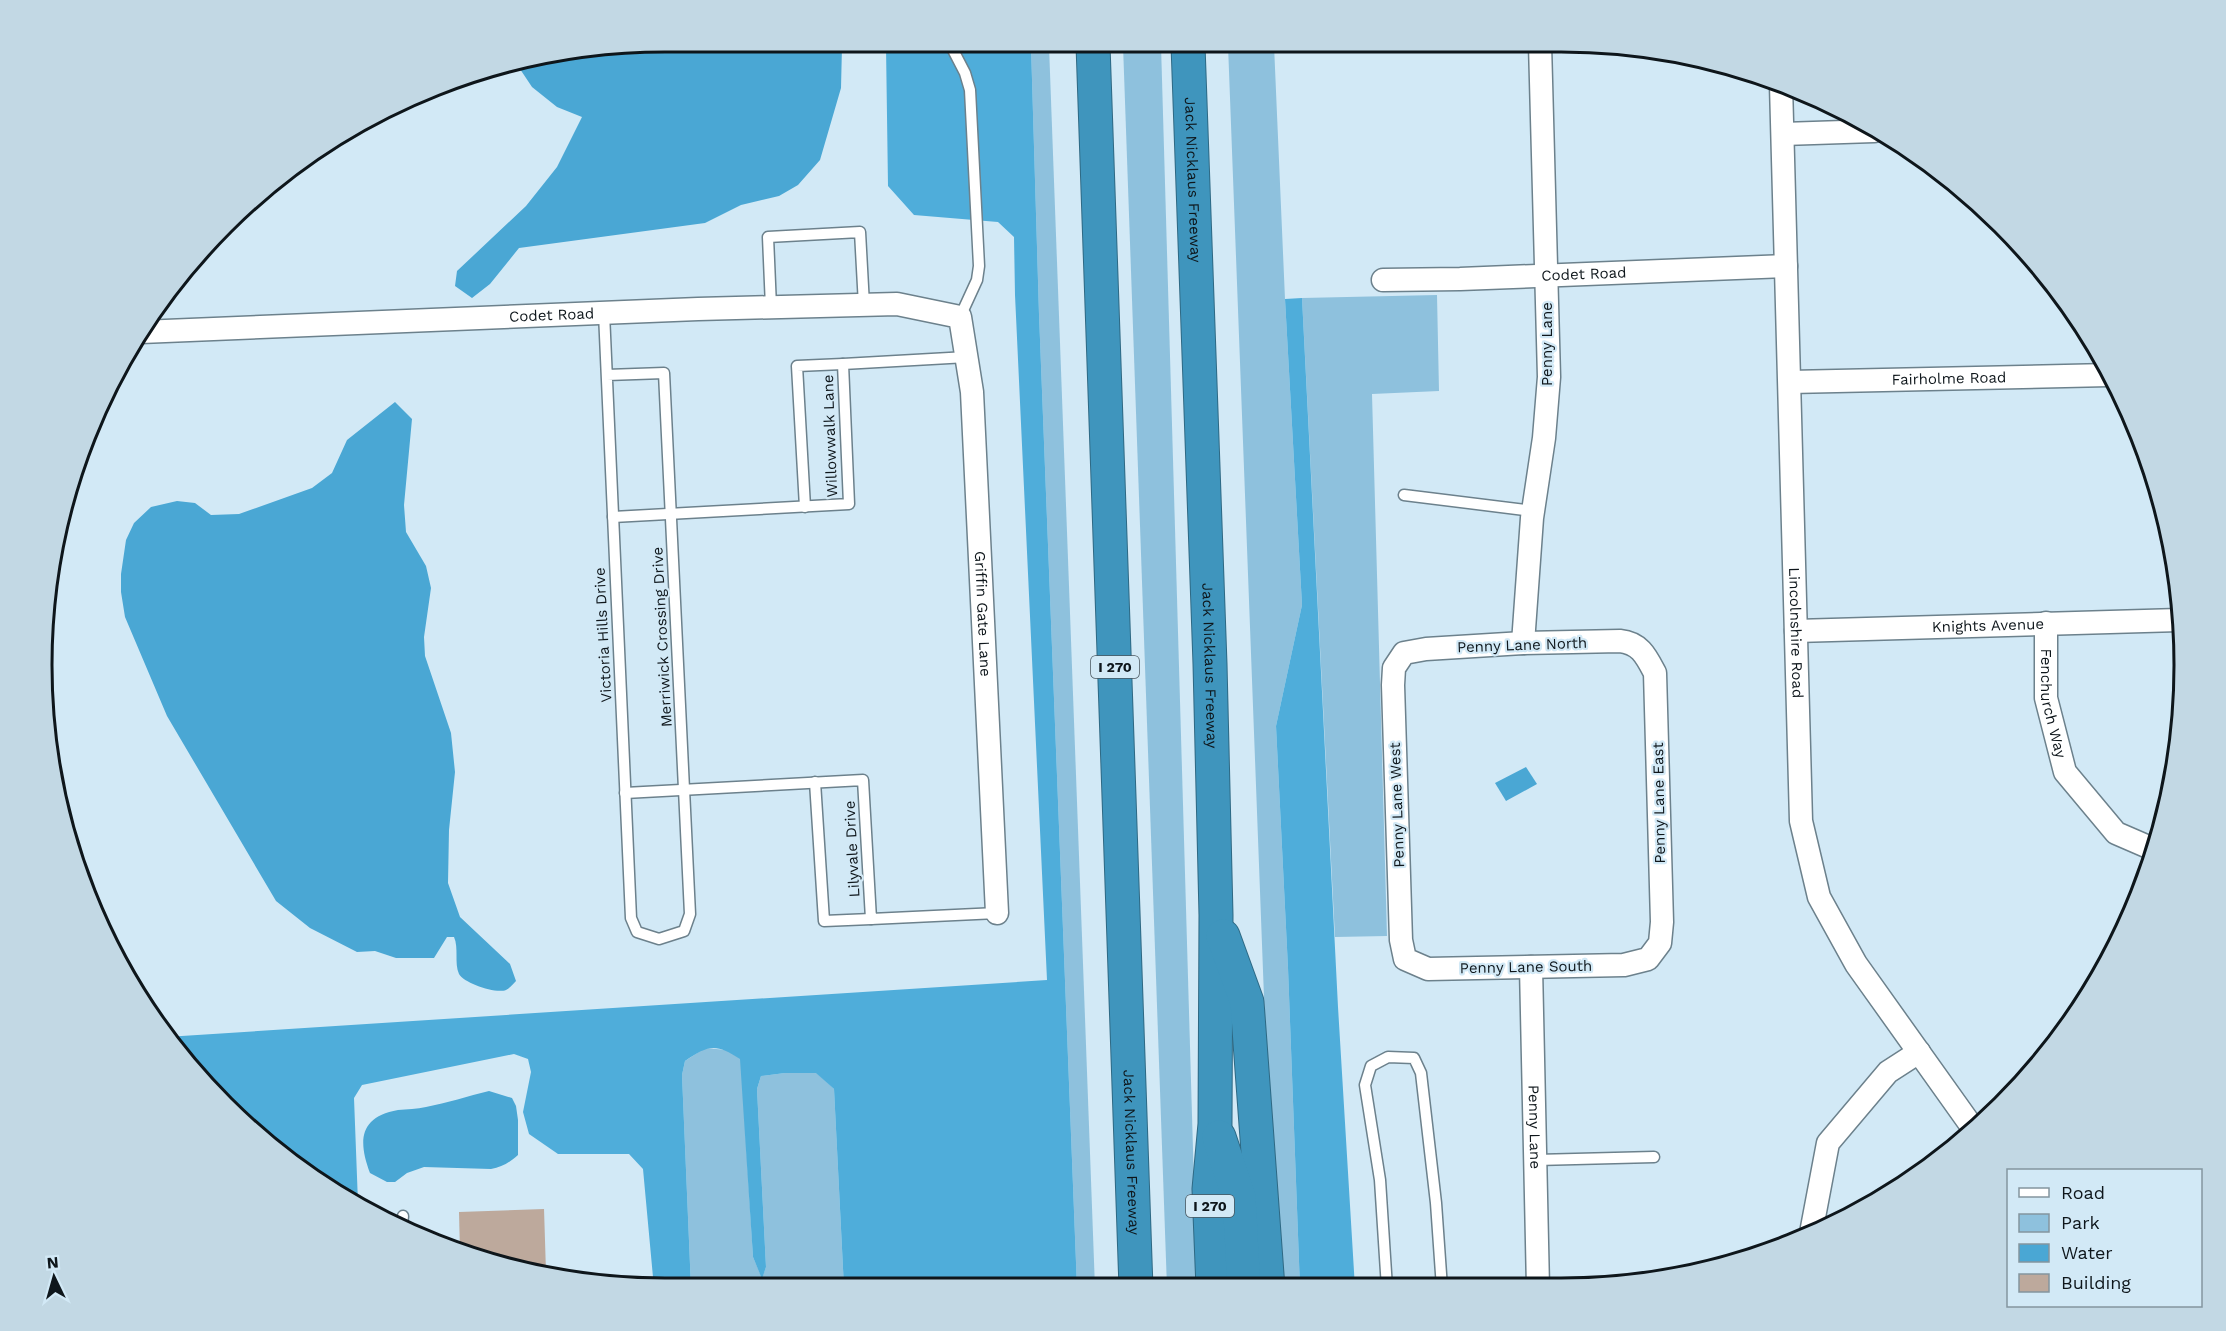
<svg xmlns="http://www.w3.org/2000/svg" width="2226" height="1331" font-family="'Work Sans',sans-serif">
<rect width="100%" height="100%" fill="#d2e9f6"/>
<g fill="#8ec1dd">
<polygon points="1123,45 1161,45 1197,1288 1167,1288"/>
<polygon points="1228,45 1274,45 1285,299 1302,605 1276,726 1288,968 1300,1288 1275,1288"/>
<polygon points="1031,46 1049,46 1095,1288 1077,1288 1039,314"/>
<polygon points="1437,295 1439,391 1372,394 1387,936 1335,937 1302,298"/>
<polygon points="705,1048 727,1050 741,1059 753,1257 762,1278 766,1267 757,1089 761,1076 785,1073 817,1073 834,1089 844,1288 691,1288 682,1075 685,1061"/>
</g>
<g fill="#4fadda">
<path d="M886 46H1031L1039 314 1077 1288H844L834 1089 816 1073H785L761 1076 757 1089 766 1267 762 1279 753 1257 740 1059C716 1043 708 1045 685 1061L682 1075 691 1288H654L643 1169 629 1154H558L529 1134 523 1112 531 1072 528 1059 514 1054 362 1085 354 1098 358 1203 319 1184 225 1107 221 1096 203 1081 166 1037 1047 980 1015 295 1014 237 998 222 914 215 888 186Z"/>
<polygon points="1302,298 1338,1007 1355,1288 1300,1288 1288,968 1276,726 1302,605 1285,299"/>
</g>
<g fill="#4aa7d4">
<polygon points="842,46 841,88 820,160 798,185 779,196 741,205 705,223 519,248 490,284 472,298 455,286 457,271 526,206 557,167 582,117 557,107 532,87 516,63 584,47"/>
<path d="M395 402 412 419 404 505 406 532 426 566 431 588 424 637 425 656 451 733 455 772 449 830 448 883 460 917 510 964 516 981C513 984 510 988 506 990 495 994 464 983 459 974 454 963 459 948 454 937H447L434 958H396L375 951 357 952 310 928 276 901 167 716 125 617 121 592V574L126 540 134 523 151 507 177 501 195 503 211 515 239 514 312 488 332 473 347 440Z"/>
<polygon points="1526,767 1537,784 1506,801 1495,783"/>
<path d="M489 1091 512 1098 516 1106 518 1120V1155C509 1163 502 1167 491 1169L424 1167 407 1173 395 1182H387L370 1173C358 1141 359 1117 398 1110 407 1109 417 1109 426 1107 447 1103 468 1096 489 1091Z"/>
</g>
<polygon fill="#bda99c" points="544,1209 546,1272 460,1253 459,1212"/>
<g fill="none" stroke-linecap="round" stroke-linejoin="round">
<g stroke="#6c818c" stroke-width="13">
<g id="service">
<polyline points="951,46 965,73 970,90 979,266 977,280 960,317"/>
<polyline points="771,307 768,237 860,232 864,305"/>
<polyline points="604,313 631,918 637,932 659,939 684,931 690,914 664,373 607,375"/>
<polyline points="1404,495 1533,511"/>
<polyline points="805,507 797,366 843,364"/>
<polyline points="613,517 849,504 843,364 967,357"/>
<polyline points="815,782 824,921 871,919"/>
<polyline points="625,793 863,780 871,919 997,913"/>
<polyline points="1536,1160 1654,1157"/>
<polyline points="402,1225 403,1216"/>
<polyline points="1387,1288 1380,1180 1365,1085 1371,1066 1388,1057 1414,1058 1421,1073 1436,1203 1442,1288"/>
</g>
</g>
<g stroke="#6c818c" stroke-width="25">
<g id="minor">
<path id="s1" d="M1781 85 1801 821 1819 897 1856 964 1975 1131"/>
<polyline points="1783,134 1874,131"/>
<path id="s2" d="M1383 280 1460 279 1786 266"/>
<path id="s3" d="M141 332 698 309 897 304 960 317 972 392 997 913"/>
<path id="s4" d="M1790 382 2109 375"/>
<path id="s5" d="M2046 623V698L2065 772 2116 833 2153 849"/>
<path id="s6" d="M1796 631 2179 620"/>
<path d="M1620 641C1640 643 1646 656 1655 673L1662 922 1660 943 1648 959 1624 965 1428 969 1405 959 1401 940 1393 685 1394 668 1404 653 1426 649 1523 643Z"/>
<polyline points="1523,643 1532,518 1544,438 1549,377 1540,44"/>
<path id="s7" d="M1531 967 1538 1288"/>
<polyline points="1811,1233 1828,1143 1888,1072 1919,1052"/>
</g>
</g>
<g stroke="#2e6984" stroke-width="35">
<g id="motorway">
<path id="s8" d="M1093 45 1136 1288"/>
<path id="s9" d="M1188 45 1210 664 1216 915 1215 1124 1209 1189 1213 1288"/>
<polyline points="1223,936 1247,1002 1268,1288"/>
<polyline points="1219,1137 1239,1197 1244,1288"/>
</g>
</g>
<use href="#service" stroke="#fff" stroke-width="10"/>
<use href="#minor" stroke="#fff" stroke-width="22"/>
<use href="#motorway" stroke="#3f95bd" stroke-width="33"/>
</g>
<g text-anchor="middle" dominant-baseline="central" stroke-width="4.5" stroke-linejoin="round" paint-order="stroke">
<g fill="#d2e9f6" stroke="#49555d" stroke-width="1.5">
<rect x="1091" y="656" width="48" height="22" rx="4.5"/>
<rect x="1186" y="1195" width="48" height="22" rx="4.5"/>
</g>
<g font-size="14" font-weight="bold" fill="#0e161b">
<text x="1115" y="667">I 270</text>
<text x="1210" y="1206">I 270</text>
</g>
<g font-size="15" fill="#0e161b" stroke="#d2e9f6">
<text stroke="none"><textPath href="#s9" startOffset="135">Jack Nicklaus Freeway</textPath></text>
<text stroke="none"><textPath href="#s2" startOffset="201">Codet Road</textPath></text>
<text stroke="none"><textPath href="#s3" startOffset="411">Codet Road</textPath></text>
<text transform="translate(1547 344) rotate(-90)">Penny Lane</text>
<text stroke="none"><textPath href="#s4" startOffset="159">Fairholme Road</textPath></text>
<text transform="translate(830 436) rotate(-92)">Willowwalk Lane</text>
<text stroke="none"><textPath href="#s3" startOffset="1119">Griffin Gate Lane</textPath></text>
<text stroke="none"><textPath href="#s6" startOffset="192">Knights Avenue</textPath></text>
<text stroke="none"><textPath href="#s1" startOffset="548">Lincolnshire Road</textPath></text>
<text transform="translate(603 635) rotate(-93)">Victoria Hills Drive</text>
<text transform="translate(662 637) rotate(-93)">Merriwick Crossing Drive</text>
<text transform="translate(1522 645) rotate(-2)">Penny Lane North</text>
<text stroke="none"><textPath href="#s9" startOffset="621">Jack Nicklaus Freeway</textPath></text>
<text stroke="none"><textPath href="#s5" startOffset="81">Fenchurch Way</textPath></text>
<text transform="translate(1659 803) rotate(-91)">Penny Lane East</text>
<text transform="translate(1397 805) rotate(-92)">Penny Lane West</text>
<text transform="translate(852 849) rotate(-93)">Lilyvale Drive</text>
<text transform="translate(1526 967) rotate(-1)">Penny Lane South</text>
<text stroke="none"><textPath href="#s7" startOffset="160">Penny Lane</textPath></text>
<text stroke="none"><textPath href="#s8" startOffset="1108">Jack Nicklaus Freeway</textPath></text>
</g>
</g>
<path d="M0 0H2226V1331H0ZM665 52H1561A613 613 0 0 1 2174 665V665A613 613 0 0 1 1561 1278H665A613 613 0 0 1 52 665V665A613 613 0 0 1 665 52Z" fill="#c2d8e4" fill-rule="evenodd"/>
<path fill="none" stroke="#0e161b" stroke-width="3" d="M665 52H1561A613 613 0 0 1 2174 665V665A613 613 0 0 1 1561 1278H665A613 613 0 0 1 52 665V665A613 613 0 0 1 665 52Z"/>
<rect x="2007" y="1169" width="195" height="138" fill="#d2e9f6" stroke="#84959e" stroke-width="1.5"/>
<rect x="2019" y="1188" width="30" height="9" fill="#ffffff" stroke="#84959e" stroke-width="1.5"/>
<text x="2061" y="1199" font-size="18" fill="#0e161b">Road</text>
<rect x="2019" y="1214" width="30" height="18" fill="#8ec1dd" stroke="#84959e" stroke-width="1.5"/>
<text x="2061" y="1229" font-size="18" fill="#0e161b">Park</text>
<rect x="2019" y="1244" width="30" height="18" fill="#4aa7d4" stroke="#84959e" stroke-width="1.5"/>
<text x="2061" y="1259" font-size="18" fill="#0e161b">Water</text>
<rect x="2019" y="1274" width="30" height="18" fill="#bda99c" stroke="#84959e" stroke-width="1.5"/>
<text x="2061" y="1289" font-size="18" fill="#0e161b">Building</text>
<g transform="translate(54 1277) rotate(355)" stroke="#d2e9f6" stroke-width="4.5" paint-order="stroke">
<path d="M0-4.5L10 22L0 15L-10 22Z" fill="#0e161b"/>
<text y="-9" font-size="16" font-weight="bold" text-anchor="middle" fill="#0e161b">N</text>
</g>
</svg>
